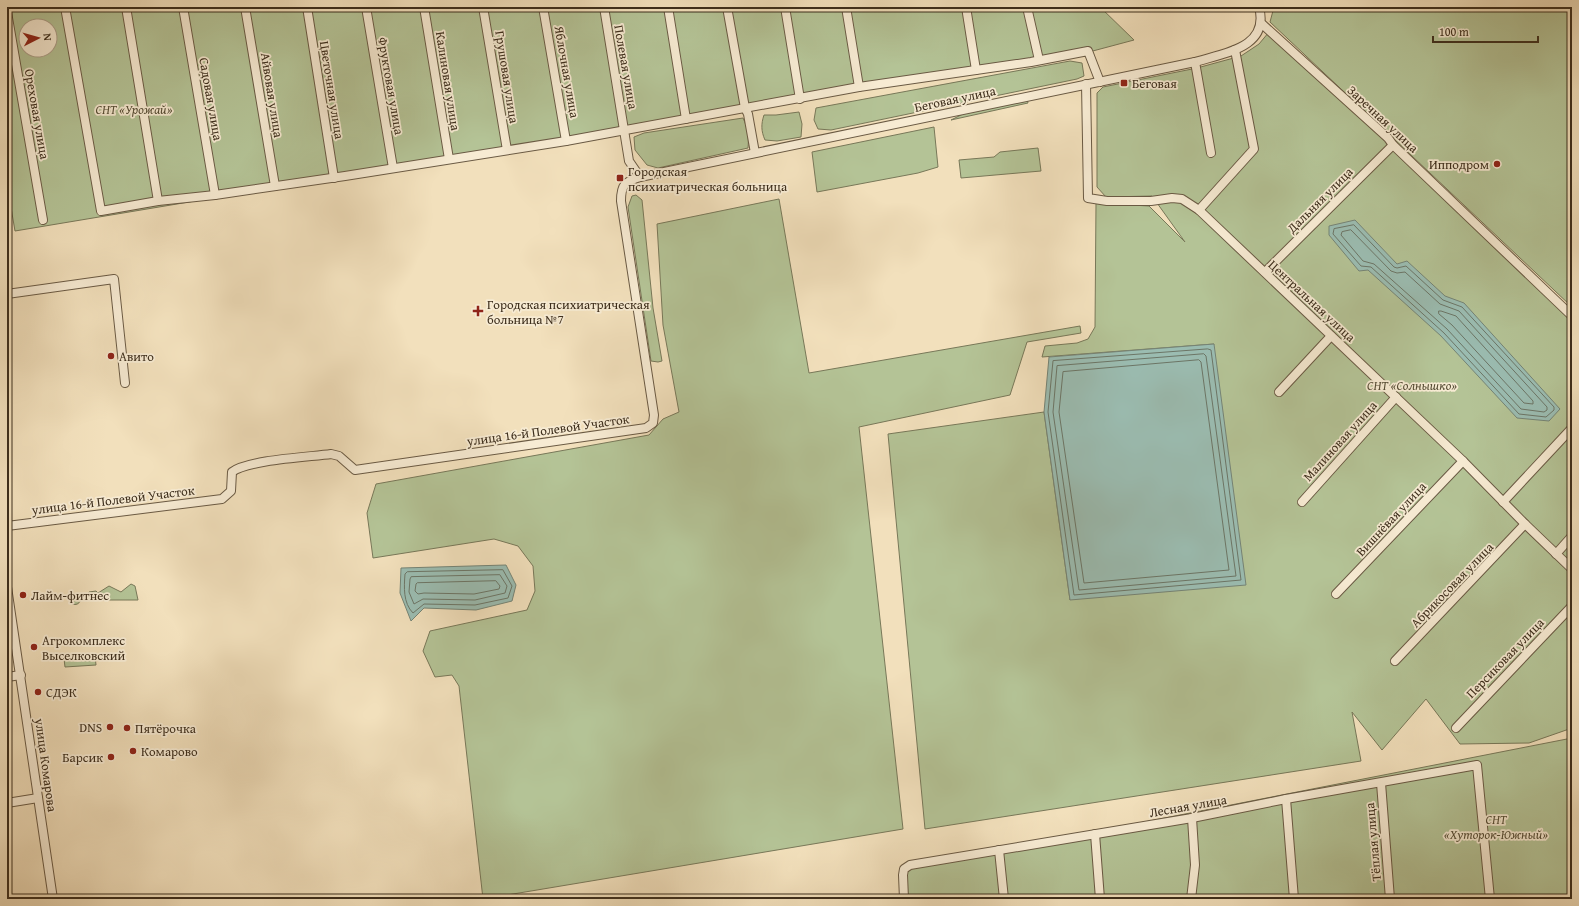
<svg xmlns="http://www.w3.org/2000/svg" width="1579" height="906" font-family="'Gentium Book Plus',serif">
<rect width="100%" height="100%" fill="#f2e0bc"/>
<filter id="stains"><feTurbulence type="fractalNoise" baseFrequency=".005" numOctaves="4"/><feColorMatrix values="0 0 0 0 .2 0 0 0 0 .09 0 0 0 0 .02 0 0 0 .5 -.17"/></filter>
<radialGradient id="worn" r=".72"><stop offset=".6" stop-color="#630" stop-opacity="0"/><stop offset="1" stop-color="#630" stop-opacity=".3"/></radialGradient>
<g fill="#b4c396" stroke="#787859" fill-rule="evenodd">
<path d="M7 7H1100L1134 40 1089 52 15 231 7 184ZM26 26H50V50H26Z"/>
<polygon points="1274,7 1572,7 1572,307 1270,22"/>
<polygon points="1269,32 1572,315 1572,728 1529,743 1460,744 1426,699 1382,750 1352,712 1361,761 925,829 888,434 1044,412 1070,600 1214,344 1042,357 1045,346 1077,343 1088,339 1095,327 1096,203 1149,206 1185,242 1152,196 1106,197 1097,187 1097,93 1103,87 1197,68 1241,56 1259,44"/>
<polygon points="1070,61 1082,63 1084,76 1077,79 831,130 818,129 814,120 816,108"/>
<polygon points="1027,99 1028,103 951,120 965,113"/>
<path d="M799 112 802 124 801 137 777 141 765 140C761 131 761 124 764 115H776Z"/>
<path d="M743 118C748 128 749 138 748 148L658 168 647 165 635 150 634 137 644 133Z"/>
<polygon points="934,127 938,167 918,173 817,192 812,152"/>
<polygon points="1038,148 1041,171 961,178 959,160 994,157 1000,152"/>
<polygon points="636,195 642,200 653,308 662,361 658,362 651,361 628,207 632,196"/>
<polygon points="779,199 809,373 1080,326 1081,333 1027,342 1010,395 859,427 903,829 483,899 459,686 452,675 435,677 423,651 430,631 527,610 535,591 533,566 518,546 494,539 373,558 367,513 376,484 649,435 663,419 679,412 663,325 657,224"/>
<polygon points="131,584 135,586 138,600 93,600 88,597 89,592 96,591 98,593 109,586 121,592"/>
<circle cx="75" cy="599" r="5.5"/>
<polygon points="95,656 96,665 65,667 64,659"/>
<polygon points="1572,738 1572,899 905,899 905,869"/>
</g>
<g fill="#9bbdb2" stroke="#758476">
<polygon points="1355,220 1397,264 1407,261 1445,296 1464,303 1560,409 1549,421 1517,418 1441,336 1368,270 1359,271 1329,235 1329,226"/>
<polygon points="1214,344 1246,585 1070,600 1044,412 1049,357"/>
<polygon points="506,565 516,585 512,601 476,610 424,608 411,621 400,593 401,568"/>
</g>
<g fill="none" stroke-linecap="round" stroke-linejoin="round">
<g stroke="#6c7667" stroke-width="1">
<polygon points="1354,225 1394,267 1397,268 1406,266 1443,300 1462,307 1554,407 1554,410 1546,417 1519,414 1444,333 1371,267 1361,266 1333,234 1334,229"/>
<polygon points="1351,230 1391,271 1397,273 1405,272 1440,304 1459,311 1547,407 1547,410 1544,412 1521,409 1447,329 1374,264 1363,261 1341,235 1342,232"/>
<polygon points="1439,311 1441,311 1456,316 1533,401 1533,404 1524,403 1452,325 1439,314"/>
<polygon points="1208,349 1211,350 1241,580 1074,595 1048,412 1053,361"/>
<polygon points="1204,354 1206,356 1236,576 1079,590 1053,412 1057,366"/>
<polygon points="1199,360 1201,362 1229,570 1084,583 1059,412 1063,372"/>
<path d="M503 570 512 586 508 598 475 605 424 604 413 613C403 603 404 587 405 574L407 572Z"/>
<polygon points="500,575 507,586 505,593 475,600 423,599 414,604 409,592 410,579 411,577"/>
<polygon points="496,581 500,586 499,589 474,594 424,593 418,594 415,591 416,584 417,583"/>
</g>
<g stroke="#6a5a44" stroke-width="10">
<g id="minor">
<polyline points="65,7 101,211 158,201 215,195 345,176 566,141 859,87 1031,62 1088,51 1100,82"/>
<polyline points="126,7 158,201"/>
<polyline points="183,7 215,195"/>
<polyline points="245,7 275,186"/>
<polyline points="307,7 334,178"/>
<polyline points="366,7 393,168"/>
<polyline points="424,7 449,159"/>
<polyline points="483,7 507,150"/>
<polyline points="543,7 566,141"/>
<polyline points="604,7 629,161 640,177"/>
<polyline points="668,7 686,119"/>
<polyline points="727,7 745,108 748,114 755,153"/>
<polyline points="785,7 800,99"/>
<polyline points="846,7 859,87"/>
<polyline points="966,7 976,70"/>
<polyline points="1027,7 1039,60"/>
<polyline points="7,12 43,220"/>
<polyline points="1262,24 1388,138 1393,145 1572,316"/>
<polyline points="1195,62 1211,153"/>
<polyline points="1086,84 1088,198 1107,201 1151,201 1172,198 1182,199 1199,210 1463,461 1525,524 1572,569"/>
<polyline points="1199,210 1254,149 1235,50"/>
<polyline points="1265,272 1393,145"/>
<polyline points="7,294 114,279 125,383"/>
<polyline points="1279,392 1331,336"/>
<polyline points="1302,502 1396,397"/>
<polyline points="1503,502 1572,428"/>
<path d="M7 526 222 499 231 491 232 472C247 460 309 457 331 454L339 456 355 470 646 428 653 423 654 415 621 201C621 184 625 182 640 177L1195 62C1224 53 1270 48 1259 7"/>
<polyline points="1556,554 1572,536"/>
<polyline points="7,587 53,899"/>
<polyline points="1336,594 1463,461"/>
<polyline points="1395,661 1525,524"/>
<polyline points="7,677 21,675"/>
<polyline points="1456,728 1572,606"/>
<polyline points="1381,783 1390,899"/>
<polyline points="1286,799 1294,899"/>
<polyline points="7,803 38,798"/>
<polyline points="1095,834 1100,899"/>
<polyline points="999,850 1004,899"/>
<polyline points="904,899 903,875 904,869 910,865 1192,818 1286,799 1477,765 1490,899"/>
<polyline points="1191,899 1195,865 1192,818"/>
</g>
</g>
<use href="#minor" stroke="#f7ebd3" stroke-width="8"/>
</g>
<g fill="#8f2418" stroke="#f7ebd3" stroke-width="1.5">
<rect x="1120" y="79" width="8" height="8" rx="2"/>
<circle cx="1497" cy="164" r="4"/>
<rect x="616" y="174" width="8" height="8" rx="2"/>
<path d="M476 305h4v4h4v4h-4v4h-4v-4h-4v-4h4z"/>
<circle cx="111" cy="356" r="4"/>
<circle cx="23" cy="595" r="4"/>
<circle cx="34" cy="647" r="4"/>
<circle cx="38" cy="692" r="4"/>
<circle cx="110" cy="727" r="4"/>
<circle cx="127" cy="728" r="4"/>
<circle cx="133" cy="751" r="4"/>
<circle cx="111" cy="757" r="4"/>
</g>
<g text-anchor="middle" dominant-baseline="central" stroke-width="3.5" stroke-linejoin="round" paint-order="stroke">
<g font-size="13" fill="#3d2e1c" stroke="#f7ebd3">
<text transform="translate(626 67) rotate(80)">Полевая улица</text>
<text transform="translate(567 72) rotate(80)">Яблочная улица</text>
<text transform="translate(507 77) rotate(81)">Грушовая улица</text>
<text transform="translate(448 81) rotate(81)">Калиновая улица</text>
<text transform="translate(391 86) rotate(80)">Фруктовая улица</text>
<text transform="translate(332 90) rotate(81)">Цветочная улица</text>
<text transform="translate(272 95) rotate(81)">Айвовая улица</text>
<text transform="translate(211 99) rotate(80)">Садовая улица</text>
<text transform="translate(955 99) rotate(-12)">Беговая улица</text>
<text transform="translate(37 114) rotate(80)">Ореховая улица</text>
<text transform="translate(1383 119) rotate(43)">Заречная улица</text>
<text transform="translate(1320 200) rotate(-45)">Дальняя улица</text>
<text transform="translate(1312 301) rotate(43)">Центральная улица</text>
<text transform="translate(548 430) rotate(-8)">улица 16-й Полевой Участок</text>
<text transform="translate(1340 441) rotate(-48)">Малиновая улица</text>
<text transform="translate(113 500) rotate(-7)">улица 16-й Полевой Участок</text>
<text transform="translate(1391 519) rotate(-47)">Вишнёвая улица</text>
<text transform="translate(1452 585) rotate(-46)">Абрикосовая улица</text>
<text transform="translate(1505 658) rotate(-46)">Персиковая улица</text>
<text transform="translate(46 765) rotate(82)">улица Комарова</text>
<text transform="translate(1188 806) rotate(-10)">Лесная улица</text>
<text transform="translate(1373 842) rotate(-95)">Тёплая улица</text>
</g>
<g font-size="13" fill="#3d2e1c" stroke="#f7ebd3" text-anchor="start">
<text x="1132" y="83">Беговая</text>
<text x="1489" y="164" text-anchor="end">Ипподром</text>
<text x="628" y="171">Городская<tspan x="628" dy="15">психиатрическая больница</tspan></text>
<text x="487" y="304">Городская психиатрическая<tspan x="487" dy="15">больница №7</tspan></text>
<text x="119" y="356">Авито</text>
<text x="31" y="595">Лайм-фитнес</text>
<text x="42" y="640">Агрокомплекс<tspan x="42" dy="15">Выселковский</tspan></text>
<text x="46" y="692">СДЭК</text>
<text x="102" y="727" text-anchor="end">DNS</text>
<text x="135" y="728">Пятёрочка</text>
<text x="141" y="751">Комарово</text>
<text x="103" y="757" text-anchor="end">Барсик</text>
</g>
<g font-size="13" font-style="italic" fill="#554c34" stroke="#f7ebd3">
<text x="134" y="109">СНТ «Урожай»</text>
<text x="1412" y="385">СНТ «Солнышко»</text>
<text x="1496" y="819">СНТ<tspan x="1496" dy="15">«Хуторок-Южный»</tspan></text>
</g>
</g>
<rect width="1579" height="906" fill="none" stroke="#f2e0bc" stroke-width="24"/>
<rect x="8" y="8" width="1563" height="890" fill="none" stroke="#3d2e1c" stroke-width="2"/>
<rect x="12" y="12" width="1555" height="882" fill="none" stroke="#3d2e1c"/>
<g transform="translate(38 38) rotate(84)"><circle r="19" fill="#f7ebd3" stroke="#ad9f8a"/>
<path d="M0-3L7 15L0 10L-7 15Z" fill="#8f2418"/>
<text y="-6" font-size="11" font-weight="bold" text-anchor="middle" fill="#3d2e1c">N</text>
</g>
<path d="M1433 36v6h105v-6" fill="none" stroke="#3d2e1c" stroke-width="2"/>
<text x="1439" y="36" font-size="12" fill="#3d2e1c" stroke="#f7ebd3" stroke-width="3" paint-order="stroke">100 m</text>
<rect width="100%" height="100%" filter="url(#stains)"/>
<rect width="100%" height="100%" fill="url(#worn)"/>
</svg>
